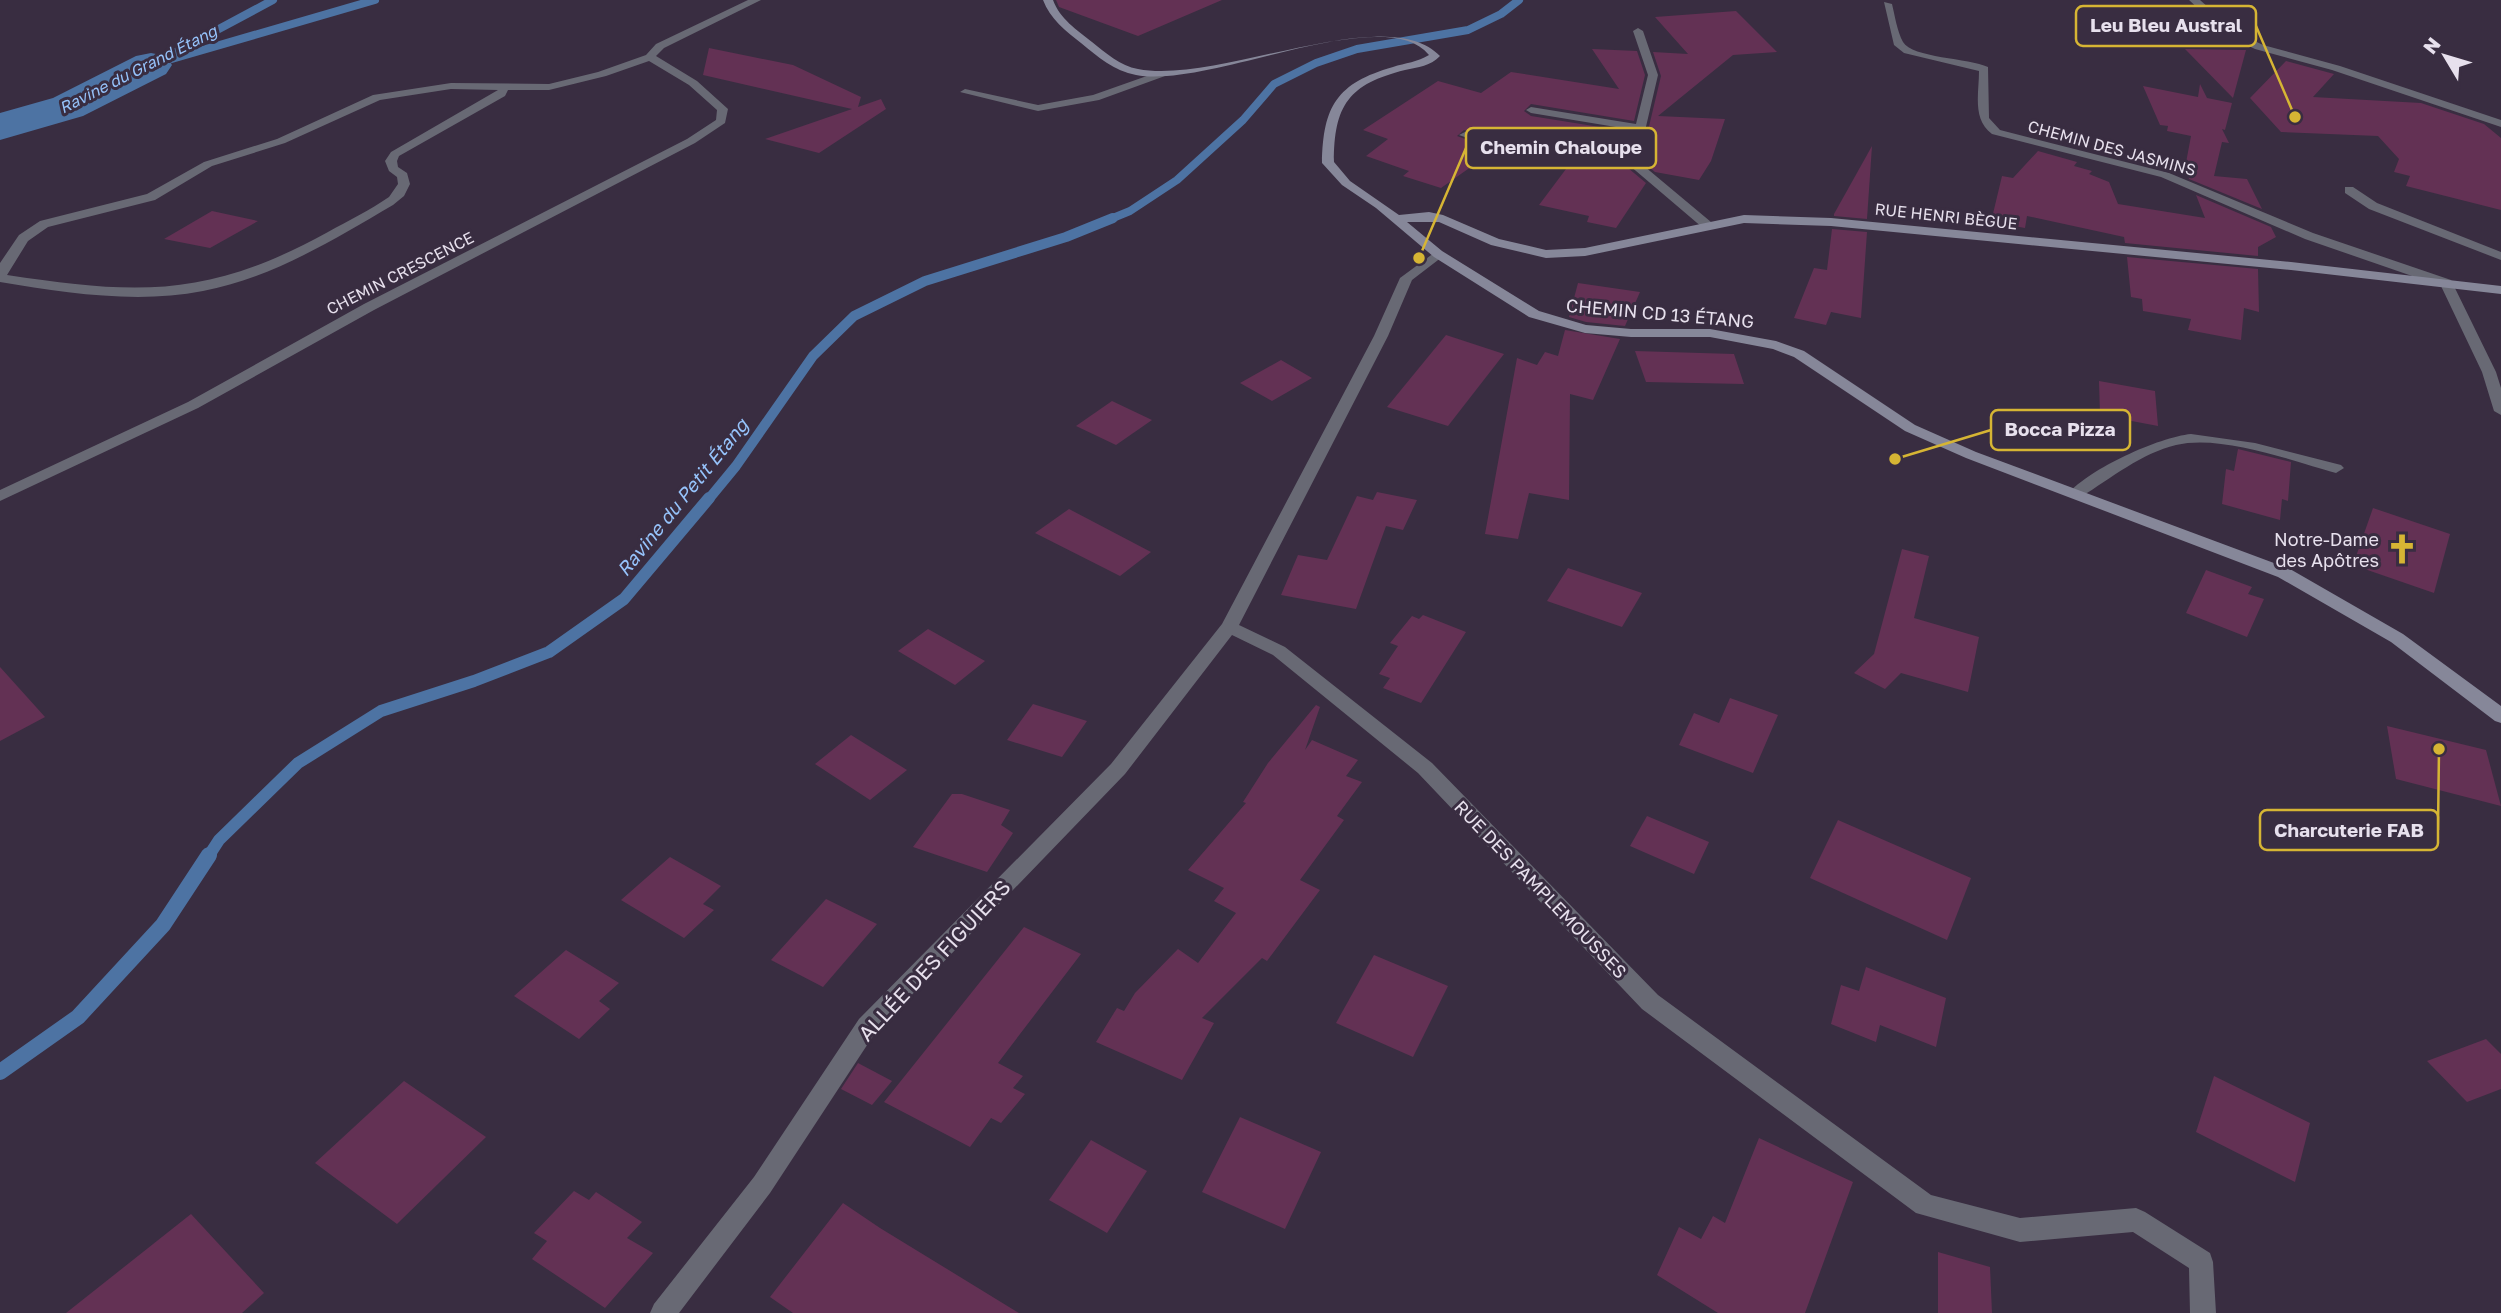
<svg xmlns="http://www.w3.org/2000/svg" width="2501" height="1313" font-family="'Golos Text',sans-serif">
<rect width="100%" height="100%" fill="#392d41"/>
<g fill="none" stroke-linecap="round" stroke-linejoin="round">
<g stroke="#4d73a3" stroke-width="8">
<polyline points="174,53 273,0"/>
<polyline points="151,65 375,0"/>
<polyline points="1108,220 1130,211 1177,180 1243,120 1274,84 1316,63 1357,49 1468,30 1501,14 1519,0"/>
</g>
<polyline stroke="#4d73a3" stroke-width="10" points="708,500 736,466 813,356 854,316 925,281 1066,237 1113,218"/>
<polyline stroke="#4d73a3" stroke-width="12" points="208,857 219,840 298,763 381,711 474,681 549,652 624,599 709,498"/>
<polyline stroke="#4d73a3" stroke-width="16" points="0,1072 78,1017 163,925 209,855"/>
<polygon fill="#4d73a3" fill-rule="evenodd" points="151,53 166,56 172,65 166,74 83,116 0,140 0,113 53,98 136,56"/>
</g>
<g fill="#633154">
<polygon points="1056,0 1222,0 1138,36 1059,7"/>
<polygon points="1736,11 1777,52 1733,55 1658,116 1725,119 1711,161 1699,180 1655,172 1641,160 1661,76 1653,52 1688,54 1655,17"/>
<polygon points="709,48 793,65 861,97 858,107 881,99 886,109 819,153 765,139 852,109 703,75"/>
<polygon points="1592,49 1637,51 1645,75 1634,121 1531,104 1524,111 1531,116 1631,132 1625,155 1513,138 1506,142 1464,130 1457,136 1495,150 1441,188 1403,176 1409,171 1366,156 1388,139 1363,130 1438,81 1481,93 1511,72 1619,89"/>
<polygon points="2185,49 2246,50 2233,98"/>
<polygon points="2286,61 2334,74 2313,97 2421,103 2484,124 2501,138 2501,210 2406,186 2410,176 2394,172 2399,159 2378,136 2281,132 2250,98"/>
<polygon points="2200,84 2207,98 2232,103 2225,130 2222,129 2229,143 2222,142 2214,176 2247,179 2262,209 2189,179 2185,168 2191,136 2167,131 2168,126 2160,125 2143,86 2198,97"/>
<polygon points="1872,146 1867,219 1834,216 1834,214"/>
<polygon points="2038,151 2077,162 2074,166 2092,171 2089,174 2109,182 2118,204 2205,218 2196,195 2271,227 2276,237 2258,247 2258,256 2125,243 2124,237 2027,216 2025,228 1991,222 2002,176 2013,178"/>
<polygon points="1572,161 1628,168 1646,183 1616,228 1587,222 1589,216 1539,205"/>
<polygon points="212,211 258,221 210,248 164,239"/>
<polygon points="1832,229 1867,232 1861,318 1831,312 1826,325 1794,318 1814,268 1827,270"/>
<polygon points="2127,257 2258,269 2259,312 2244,308 2241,340 2188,330 2191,319 2143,311 2142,299 2131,297"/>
<polygon points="1578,283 1640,292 1625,326 1586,322 1569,317"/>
<polygon points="1565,330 1620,339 1593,400 1570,394 1569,500 1529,493 1518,539 1485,534 1517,358 1537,365 1545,352 1558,356"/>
<polygon points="1446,335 1504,354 1448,426 1387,407"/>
<polygon points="1635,351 1734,354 1744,384 1646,382"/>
<polygon points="1281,360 1312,378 1272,401 1240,383"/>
<polygon points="2099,381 2155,391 2158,426 2100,415"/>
<polygon points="1112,401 1152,420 1116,445 1076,426"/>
<polygon points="2238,449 2291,462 2288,501 2282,499 2280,520 2222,504 2226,469 2234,471"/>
<polygon points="1377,492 1417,500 1403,530 1386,526 1356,609 1281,595 1298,555 1327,560 1357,496 1373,500"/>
<polygon points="2373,508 2450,534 2434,593 2353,565"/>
<polygon points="1069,509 1151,552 1120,576 1035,533"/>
<polygon points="1902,549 1929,556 1914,618 1979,637 1968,692 1901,673 1885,689 1854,673 1874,654"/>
<polygon points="1568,568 1642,593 1622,627 1547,601"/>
<polygon points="2206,570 2252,587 2248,594 2264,599 2247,637 2186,613"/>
<polygon points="1423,615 1466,632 1421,703 1383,688 1390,678 1379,674 1398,646 1390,643 1412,616 1419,619"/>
<polygon points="928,629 985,661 955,685 898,651"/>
<polygon points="0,667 45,717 0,741"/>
<polygon points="1730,698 1778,715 1753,773 1679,745 1694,713 1719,723"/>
<polygon points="1033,704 1087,721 1062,757 1007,740"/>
<polygon points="1316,705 1320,707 1305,750 1312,740 1358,760 1346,776 1362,782 1337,816 1344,820 1300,880 1320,890 1267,961 1262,958 1202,1018 1214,1023 1182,1080 1096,1042 1117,1008 1124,1011 1135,993 1178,949 1198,963 1236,913 1214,901 1224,888 1188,870 1246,803 1243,802 1268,763"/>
<polygon points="2387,726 2486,750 2501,806 2396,779"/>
<polygon points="851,735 907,770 870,800 815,764"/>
<polygon points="952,794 962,794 1010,810 1001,825 1013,833 987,872 913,847"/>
<polygon points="1647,816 1709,842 1694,874 1630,846"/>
<polygon points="1838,820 1971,878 1947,940 1810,878"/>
<polygon points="670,857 721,886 703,904 714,910 684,938 621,900"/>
<polygon points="826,899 877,924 823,987 771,960"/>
<polygon points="1024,927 1081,954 998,1063 1023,1076 1013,1088 1025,1094 1001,1123 991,1118 970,1147 884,1102"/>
<polygon points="566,950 619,983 599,1001 610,1009 579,1039 514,996"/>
<polygon points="1374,955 1448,986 1413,1057 1336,1023"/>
<polygon points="1866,967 1946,998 1936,1047 1880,1025 1876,1042 1831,1024 1841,985 1859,991"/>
<polygon points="2486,1039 2501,1054 2501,1089 2467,1102 2427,1061"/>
<polygon points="858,1063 892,1081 872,1105 841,1089"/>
<polygon points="2214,1076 2310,1123 2295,1182 2196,1132"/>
<polygon points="404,1081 486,1137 397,1224 315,1163"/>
<polygon points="1240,1117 1321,1152 1285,1229 1202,1192"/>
<polygon points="1759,1138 1853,1182 1805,1313 1718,1313 1657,1275 1679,1227 1701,1239 1713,1216 1725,1223"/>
<polygon points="1091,1140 1147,1171 1107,1233 1049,1200"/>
<polygon points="574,1191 589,1200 596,1192 642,1222 627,1238 653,1253 605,1308 532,1259 547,1241 534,1233"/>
<polygon points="843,1203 880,1228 1019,1313 793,1313 770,1297"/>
<polygon points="191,1214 264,1293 242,1313 66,1313"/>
<polygon points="1938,1252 1990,1267 1992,1313 1938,1313"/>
</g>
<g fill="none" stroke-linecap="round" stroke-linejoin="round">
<g fill="#686974" fill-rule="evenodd">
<path d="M748 0H761L664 48 656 56 697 81 728 109 725 123 695 143 374 310 198 408 0 501V490L188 402 364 304 687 139 716 120 717 110 689 85 649 61 606 76 549 90H508L505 96 399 156 397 161 398 167 407 173 410 184 404 196 393 205C333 240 272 278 203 291 137 304 66 293 0 282V263L19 235 40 221 147 194 204 162 277 139 373 95 451 83 549 84 598 72 646 55 656 44ZM451 89 498 90 391 152 385 161 389 171 397 177 398 184 389 197C370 210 348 221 328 232 208 298 139 295 7 275L28 241 48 227 155 200 212 166 285 143 380 100Z"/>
<polygon points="2189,0 2200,0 2236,32 2263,45 2340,66 2501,120 2501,127 2332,70 2255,49 2228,36"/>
<path d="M1884 2 1892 4C1895 16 1897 31 1903 42 1912 58 1969 58 1988 67L1989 118 2000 130 2169 173 2313 233 2451 280 2496 372 2501 388V415L2494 411 2482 372 2441 286 2305 239 2161 177 1992 134C1972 119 1979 94 1979 71L1904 53 1894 45Z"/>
<polygon points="1638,28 1643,31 1658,75 1638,161 1711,222 1711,228 1703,228 1629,165 1505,151 1459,135 1465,132 1506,145 1627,158 1634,130 1531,113 1526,110 1531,107 1636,124 1648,75 1633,31"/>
<polygon points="1161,71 1165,72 1165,76 1099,100 1038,111 960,92 965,89 1038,105 1093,95"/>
<polygon points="2345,187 2353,187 2377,203 2501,252 2501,260 2369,209 2345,193"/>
<polygon points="1438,250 1442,251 1442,257 1412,280 1388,336 1239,625 1285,647 1432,763 1658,995 1931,1195 2020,1218 2136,1208 2145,1212 2210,1253 2213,1262 2216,1313 2190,1313 2189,1268 2133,1232 2020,1242 1916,1213 1642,1009 1418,773 1273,655 1232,635 1125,774 875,1033 770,1193 679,1313 650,1313 654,1304 754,1177 859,1019 1111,764 1222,624 1374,336 1400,278"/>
<path d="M2191 434 2255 443 2341 465 2344 468 2336 473C2292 461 2221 434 2176 445 2142 453 2111 478 2081 497H2071L2068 494C2089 469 2159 437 2191 434Z"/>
</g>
<path fill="#868799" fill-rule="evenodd" d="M1043 0H1053C1060 19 1077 30 1092 42 1106 53 1120 66 1138 69 1218 85 1387 0 1440 56 1431 66 1418 67 1405 70 1349 84 1334 105 1334 162L1350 181 1399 215 1429 212 1443 215 1499 239 1546 250 1585 248 1744 215 1831 218 2291 262 2501 286V294L2291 270 1831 226 1744 223 1585 256 1546 258 1491 245 1439 222H1407L1442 251 1539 311 1586 325 1631 329H1710L1776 341 1804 351 1915 425 1976 452 2290 569 2403 634 2501 706V723L2495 721 2391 642 2278 577 1966 458 1905 431 1794 357 1773 349 1710 337H1631L1585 333 1529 317 1434 257 1376 208 1342 185 1322 163C1323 106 1337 83 1393 67 1405 63 1418 62 1429 55 1383 0 1211 89 1136 75 1114 71 1098 57 1081 43 1066 31 1050 19 1043 0Z"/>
</g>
<defs>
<g id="church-bare" transform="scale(2.415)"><path d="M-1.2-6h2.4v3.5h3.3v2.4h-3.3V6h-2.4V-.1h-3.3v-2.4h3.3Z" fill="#d6b534" stroke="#392d41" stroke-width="2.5" paint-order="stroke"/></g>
</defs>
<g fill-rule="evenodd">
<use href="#church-bare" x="2402" y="549"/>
</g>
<g text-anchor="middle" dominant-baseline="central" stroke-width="6" stroke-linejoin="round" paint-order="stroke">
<g font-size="16" font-style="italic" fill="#96c3fb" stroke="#392d41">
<text transform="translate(138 69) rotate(-27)">Ravine du Grand Étang</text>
</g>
<g font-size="16" fill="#e7e0ed" stroke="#392d41">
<text transform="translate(2112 148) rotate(15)">CHEMIN DES JASMINS</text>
<text transform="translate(1946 216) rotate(6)">RUE HENRI BÈGUE</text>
<text transform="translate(400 273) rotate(-27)">CHEMIN CRESCENCE</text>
</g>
<g font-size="18" fill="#e7e0ed" stroke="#392d41">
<text transform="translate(1660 313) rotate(5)">CHEMIN CD 13 ÉTANG</text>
<text transform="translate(1541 889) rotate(46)">RUE DES PAMPLEMOUSSES</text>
</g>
<g font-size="18" fill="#e7e0ed" stroke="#392d41" text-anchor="end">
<text x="2379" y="539">Notre-Dame<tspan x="2379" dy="21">des Apôtres</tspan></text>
</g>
<g font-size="19" font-style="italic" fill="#96c3fb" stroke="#392d41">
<text transform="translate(682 497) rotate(-51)">Ravine du Petit Étang</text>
</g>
<g font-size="21" fill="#e7e0ed" stroke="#392d41">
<text transform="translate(934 960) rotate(-47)">ALLÉE DES FIGUIERS</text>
</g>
</g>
<path fill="none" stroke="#d6b534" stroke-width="2.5" d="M2295 117L2256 26M1419 258L1466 148M1895 459L1991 430M2439 749L2438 830"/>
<g fill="#d6b534" stroke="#392d41" stroke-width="2.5">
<circle cx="2295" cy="117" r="7"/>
<circle cx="1419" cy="258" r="7"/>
<circle cx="1895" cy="459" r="7"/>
<circle cx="2439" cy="749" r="7"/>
</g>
<g fill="#392d41" stroke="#d6b534" stroke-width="2.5">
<rect x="2076" y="6" width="180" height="40" rx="7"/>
<rect x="1466" y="128" width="190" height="40" rx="7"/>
<rect x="1991" y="410" width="139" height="40" rx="7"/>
<rect x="2260" y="810" width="178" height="40" rx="7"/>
</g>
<g font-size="19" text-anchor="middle" font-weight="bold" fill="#e7e0ed">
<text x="2166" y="32">Leu Bleu Austral</text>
<text x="1561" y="154">Chemin Chaloupe</text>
<text x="2060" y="436">Bocca Pizza</text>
<text x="2349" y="837">Charcuterie FAB</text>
</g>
<g transform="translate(2445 56) rotate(308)" stroke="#392d41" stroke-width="5" paint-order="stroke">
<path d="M0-5L12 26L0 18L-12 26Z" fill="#e7e0ed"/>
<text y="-10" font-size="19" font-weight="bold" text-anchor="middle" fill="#e7e0ed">N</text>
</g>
</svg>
